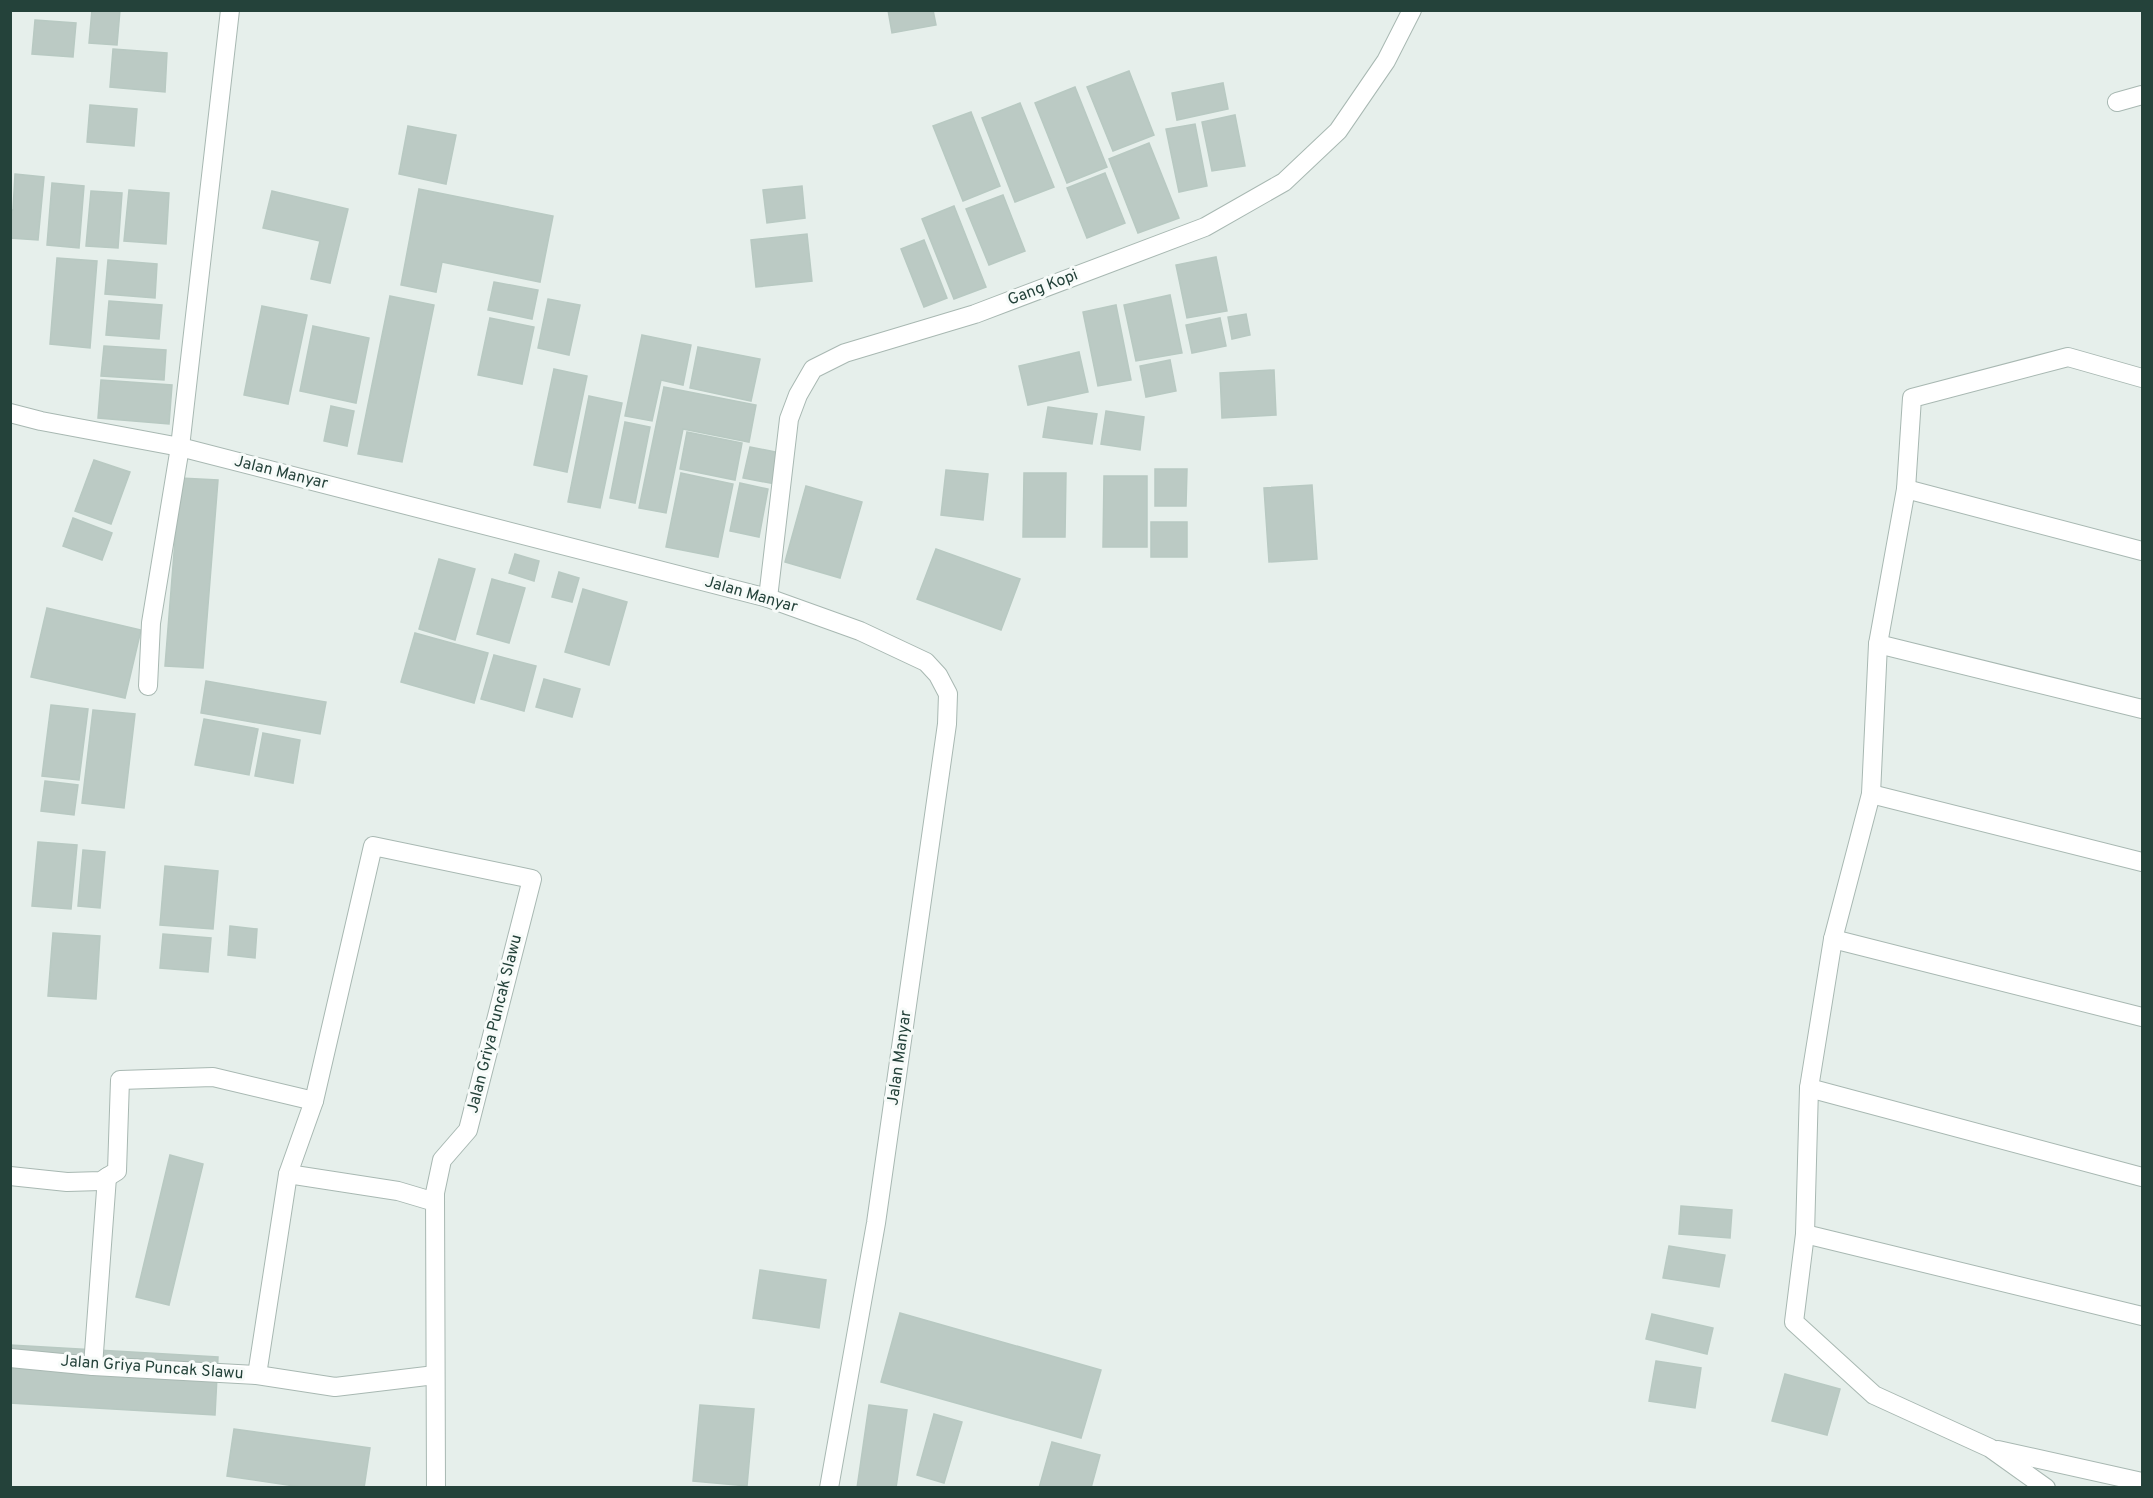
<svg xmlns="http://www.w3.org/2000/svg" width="2153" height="1498" font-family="Overpass,sans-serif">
<rect width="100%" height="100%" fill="#e6efeb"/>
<g fill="#bbcac4" stroke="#b8c9c2" stroke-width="1.5">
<polygon points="92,10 120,10 117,45 89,43"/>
<polygon points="888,10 933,10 936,25 892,33"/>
<polygon points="35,20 76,23 73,57 32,54"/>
<polygon points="113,49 167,53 165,92 110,87"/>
<polygon points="1129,71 1154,135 1113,151 1087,87"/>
<polygon points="1223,83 1228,109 1177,120 1172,93"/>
<polygon points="1075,87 1107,167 1067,183 1035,103"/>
<polygon points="1020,103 1054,187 1015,202 982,118"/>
<polygon points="90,105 137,109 134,146 87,142"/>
<polygon points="971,112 1000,186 963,201 933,126"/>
<polygon points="1235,115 1245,166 1212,171 1202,122"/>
<polygon points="1195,124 1207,186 1179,192 1166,129"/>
<polygon points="408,126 456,135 446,184 399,174"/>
<polygon points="1149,143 1179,218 1138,233 1109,159"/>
<polygon points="1105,173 1125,223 1087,238 1067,188"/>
<polygon points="15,174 44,177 38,240 10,238 10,210 13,210"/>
<polygon points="52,183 84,186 79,248 47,245"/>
<polygon points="802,186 805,218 767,223 763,190"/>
<polygon points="419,189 553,216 540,282 442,262 436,292 401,285"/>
<polygon points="129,190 169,193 166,244 124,241"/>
<polygon points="91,191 122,193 118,248 86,246"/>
<polygon points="272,191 348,209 330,283 311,279 320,241 263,228"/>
<polygon points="1003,195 1025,251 989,265 966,209"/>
<polygon points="954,206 986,287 954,299 922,219"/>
<polygon points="807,234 812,281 756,287 751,240"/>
<polygon points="924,240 947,298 924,307 901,249"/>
<polygon points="1216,257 1227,311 1187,318 1176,265"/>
<polygon points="57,258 97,261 90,348 50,344"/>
<polygon points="108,260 157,264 155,298 105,294"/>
<polygon points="494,282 538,290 532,319 488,310"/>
<polygon points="1170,295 1182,353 1136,361 1124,305"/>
<polygon points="390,296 434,305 402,462 358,454"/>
<polygon points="548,299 580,305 569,355 538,348"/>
<polygon points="109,301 162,305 159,339 106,335"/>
<polygon points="1116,305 1131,380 1098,386 1083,312"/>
<polygon points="262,306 307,315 288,404 244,395"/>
<polygon points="1246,314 1250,335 1232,339 1228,317"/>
<polygon points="490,318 534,327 522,384 478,375"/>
<polygon points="1220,318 1226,346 1192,353 1186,325"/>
<polygon points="313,326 369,338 356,403 300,391"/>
<polygon points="642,335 691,345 683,385 661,380 652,421 625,416"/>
<polygon points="104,346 166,350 164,380 101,376"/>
<polygon points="698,347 760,359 751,401 690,388"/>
<polygon points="1079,352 1088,392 1028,405 1019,366"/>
<polygon points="1170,360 1176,391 1146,397 1140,366"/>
<polygon points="554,369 587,376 567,472 534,465"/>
<polygon points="1274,370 1276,415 1222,418 1220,373"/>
<polygon points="101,380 172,385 169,424 98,418"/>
<polygon points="664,387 756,405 749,442 683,429 666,513 639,508"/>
<polygon points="589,396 622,403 600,508 568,502"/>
<polygon points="331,406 354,411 347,446 324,441"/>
<polygon points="1048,407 1097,414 1092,444 1043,437"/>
<polygon points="1106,411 1144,417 1140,450 1101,444"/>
<polygon points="625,422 650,427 635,503 610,498"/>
<polygon points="687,432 742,443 735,480 680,469"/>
<polygon points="750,447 781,453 775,484 743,478"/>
<polygon points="94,460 130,472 111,524 75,511"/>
<polygon points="1155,469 1187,469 1186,506 1155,506"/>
<polygon points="946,470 988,474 983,520 941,515"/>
<polygon points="681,473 733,484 718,557 666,547"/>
<polygon points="1024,473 1066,473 1065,537 1023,537"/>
<polygon points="1104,476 1147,476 1147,547 1103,547"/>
<polygon points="180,478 218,480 203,668 165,666"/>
<polygon points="740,483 768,489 759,537 730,531"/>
<polygon points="1312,485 1317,559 1269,562 1264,488"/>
<polygon points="806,486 862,502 840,578 785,562"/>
<polygon points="73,518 112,533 102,560 63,546"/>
<rect x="1151" y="522" width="36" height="35"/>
<polygon points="936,549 1020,579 1001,630 917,599"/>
<polygon points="515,554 539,561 534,581 509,573"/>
<polygon points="439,559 475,569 455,640 419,629"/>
<polygon points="559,572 579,578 572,602 552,597"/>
<polygon points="492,579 525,588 509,643 477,634"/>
<polygon points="583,589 627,602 609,665 565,652"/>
<polygon points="47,608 141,630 125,698 31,677"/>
<polygon points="415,633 488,653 474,703 401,682"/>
<polygon points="494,655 536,666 524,711 481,699"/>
<polygon points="544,679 580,689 572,717 536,707"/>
<polygon points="206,681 326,702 320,734 201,713"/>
<polygon points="51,705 88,709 79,780 42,776"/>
<polygon points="93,710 135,714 124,808 82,803"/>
<polygon points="204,719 258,729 249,775 195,765"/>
<polygon points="263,733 300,740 293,783 255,776"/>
<polygon points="45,781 78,785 74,815 41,811"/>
<polygon points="38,842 77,845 71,909 32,906"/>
<polygon points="83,850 105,852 100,908 78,906"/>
<polygon points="165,866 218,871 213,929 160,925"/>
<polygon points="230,926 257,929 255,958 228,955"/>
<polygon points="53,933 100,936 96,999 48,996"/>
<polygon points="163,934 211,938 208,972 160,968"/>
<polygon points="170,1155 203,1164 169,1305 136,1297"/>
<polygon points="1681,1206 1732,1210 1730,1238 1679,1234"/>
<polygon points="1669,1246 1725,1255 1719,1287 1663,1278"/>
<polygon points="760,1270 826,1280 819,1328 753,1318"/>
<polygon points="900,1313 1101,1370 1081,1438 881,1382"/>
<polygon points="1652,1314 1713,1328 1707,1354 1646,1339"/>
<polygon points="10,1345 218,1357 215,1415 10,1403"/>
<polygon points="1656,1361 1701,1368 1695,1408 1649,1401"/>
<polygon points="1785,1374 1840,1389 1827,1435 1772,1421"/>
<polygon points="700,1405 754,1409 747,1486 693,1481"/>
<polygon points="869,1405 907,1410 896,1488 857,1488"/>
<polygon points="934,1414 962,1422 944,1483 917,1475"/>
<polygon points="234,1429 370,1448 364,1488 308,1488 227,1476"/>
<polygon points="1052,1442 1100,1455 1091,1488 1039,1488"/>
</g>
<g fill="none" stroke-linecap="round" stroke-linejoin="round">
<g stroke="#a8b8b2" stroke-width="20">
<g id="minor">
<polyline points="2117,102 2142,95"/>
<polyline points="10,413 41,421 180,447 768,598 860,631 926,662 938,675 948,694 947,724 876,1223 829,1488"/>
<polyline points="1906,489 2142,551"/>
<polyline points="768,598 789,419 798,395 813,369 845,353 975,314 1205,227 1284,182 1338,131 1386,61 1412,10"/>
<polyline points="1878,644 2142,709"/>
<polyline points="148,686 151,623 180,447 230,10"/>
<polyline points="1871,794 2142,862"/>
<polyline points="1833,939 2142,1017"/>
<polyline points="1809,1088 2142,1177"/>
<polyline points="10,1176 67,1182 101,1181 117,1171 120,1080 213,1077 314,1101"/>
<polyline points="435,1202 398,1191 288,1174 314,1101 373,846 532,879 468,1130 442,1160 435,1193 436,1488"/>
<polyline points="1805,1234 2142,1316"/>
<polyline points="10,1358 93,1366 257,1375 335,1387 435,1375"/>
<polyline points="93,1366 107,1177"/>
<polyline points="257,1375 288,1174"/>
<polyline points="1998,1450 2142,1482"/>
<polyline points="2046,1488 1990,1448 1874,1395 1794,1322 1805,1234 1809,1088 1833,939 1871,794 1878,644 1906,489 1912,398 2068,357 2142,378"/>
</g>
</g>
<use href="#minor" stroke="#fff" stroke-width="18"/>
</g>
<g text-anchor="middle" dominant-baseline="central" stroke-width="6" stroke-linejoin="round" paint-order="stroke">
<g font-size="16" fill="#24423a" stroke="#f7fbf9">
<text transform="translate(1043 288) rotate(-21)">Gang Kopi</text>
<text transform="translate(281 473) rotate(14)">Jalan Manyar</text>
<text transform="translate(751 595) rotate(16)">Jalan Manyar</text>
<text transform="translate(495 1024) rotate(-76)">Jalan Griya Puncak Slawu</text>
<text transform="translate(900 1058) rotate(-82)">Jalan Manyar</text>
<text transform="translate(152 1368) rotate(4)">Jalan Griya Puncak Slawu</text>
</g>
</g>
<rect width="2153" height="1498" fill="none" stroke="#24423a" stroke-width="24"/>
</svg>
